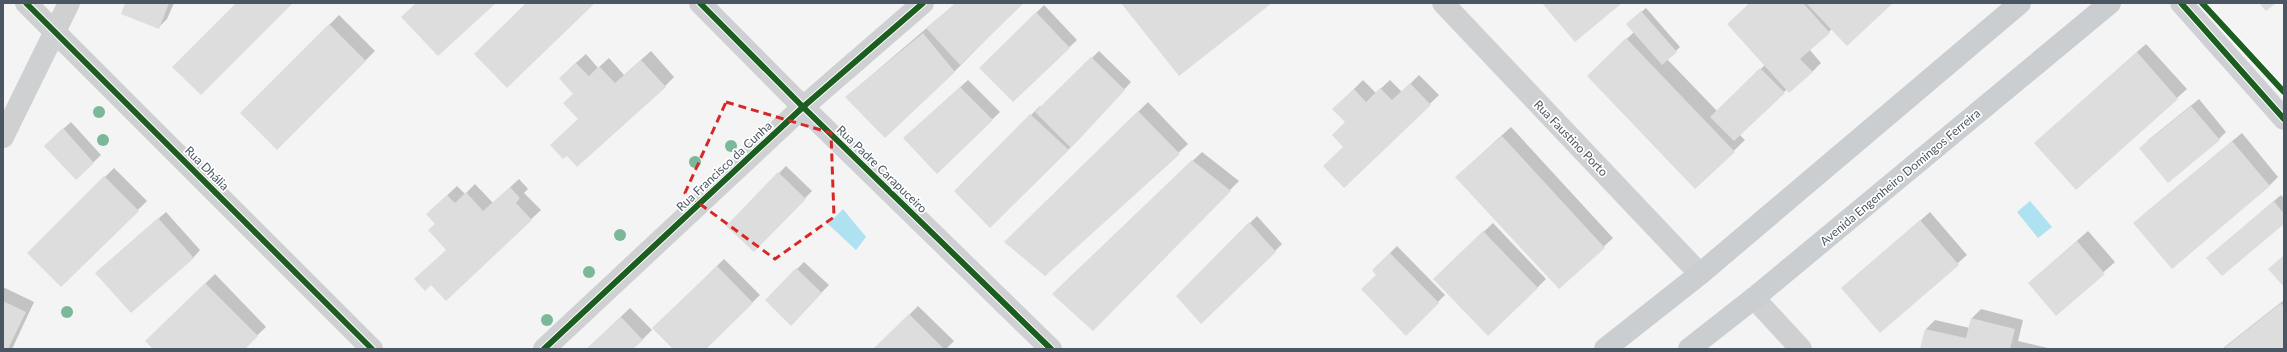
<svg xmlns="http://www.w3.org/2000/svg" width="2287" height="352" font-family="Lato,sans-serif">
<rect width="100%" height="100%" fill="#f4f4f4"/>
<g fill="#aee2f0">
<polygon points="2030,201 2052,227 2038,238 2017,212"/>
<polygon points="843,209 866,237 856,250 828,224"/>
</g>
<g fill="#0003">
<polygon points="127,3 174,3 167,19 158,28"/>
<polygon points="956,3 1022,3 955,71 885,137 846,97"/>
<polygon points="1750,3 1891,3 1832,29 1809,49 1821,63 1812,72 1787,89 1740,135 1745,140 1695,188 1588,76 1634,32 1632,20 1646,8 1680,47 1667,59 1717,111 1765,65 1728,24"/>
<polygon points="1044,5 1077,40 1013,100 981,68"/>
<polygon points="339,15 375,51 277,148 242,113"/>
<polygon points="2146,44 2187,89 2076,188 2035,143"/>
<polygon points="651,51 674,77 665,86 579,119 569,69 586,54 598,68 609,58 624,75"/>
<polygon points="1099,51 1131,82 1077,141 990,227 955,191 1040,106 1042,107"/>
<polygon points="1419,75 1439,95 1344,187 1344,146 1346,122 1334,109 1363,80 1376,93 1390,80 1402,92"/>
<polygon points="968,80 1000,112 937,173 912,131"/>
<polygon points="2199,99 2226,132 2219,139 2147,141"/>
<polygon points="1148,102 1188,144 1045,275 1006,242"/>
<polygon points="71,122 101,155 76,179 52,139"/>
<polygon points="1511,127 1613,238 1559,288 1466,168"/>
<polygon points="2242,133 2278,177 2269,186 2144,214"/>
<polygon points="1202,152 1239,181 1093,329 1062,285"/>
<polygon points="786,166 812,191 754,251 727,226"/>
<polygon points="114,168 147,201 61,285 28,253"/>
<polygon points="519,179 528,189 524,193 541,210 446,299 447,249 436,224 437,205 457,186 465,194 475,184 493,203"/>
<polygon points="2281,195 2284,198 2284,223 2207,258"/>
<polygon points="166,212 200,250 193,258 104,266"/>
<polygon points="1930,212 1967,255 1880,332 1843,288"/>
<polygon points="1257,216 1282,244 1275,251 1178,296"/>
<polygon points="1493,223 1546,279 1537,288 1443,270"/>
<polygon points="2088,231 2115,262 2056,314 2029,283"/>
<polygon points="1397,246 1445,295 1406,334 1377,275 1373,270"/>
<polygon points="724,259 760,295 705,349 674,349 654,328"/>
<polygon points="804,262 829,285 791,324 766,300"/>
<polygon points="215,274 266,327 243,349 154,349 147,341"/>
<polygon points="3,287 34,302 12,349 3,349"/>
<polygon points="2284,300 2284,349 2222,349"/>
<polygon points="918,306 954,341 946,349 875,349"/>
<polygon points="630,308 652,330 643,339 632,349 587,349"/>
<polygon points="1981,309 2023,320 2018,341 2052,349 1921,349 1926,329 1935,320 1970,328 1972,318"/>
</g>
<g fill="#ddddde">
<polygon points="125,3 169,3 159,29 121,14"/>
<polygon points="236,3 293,3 201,95 172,67"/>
<polygon points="416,3 496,3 438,56 401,17"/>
<polygon points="526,3 595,3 507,88 474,54"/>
<polygon points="956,3 1024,3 960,65 926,28"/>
<polygon points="1121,3 1272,3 1179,76"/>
<polygon points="1542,3 1622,3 1575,42"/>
<polygon points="1750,3 1803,3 1830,33 1800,59 1813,72 1789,93 1727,24"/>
<polygon points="1806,3 1893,3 1847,46"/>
<polygon points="2259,3 2276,3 2266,11"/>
<polygon points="1641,11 1677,52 1662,65 1626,24"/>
<polygon points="1036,12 1070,48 1013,102 979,68"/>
<polygon points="329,24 366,61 277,150 240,113"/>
<polygon points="923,33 955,72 885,138 845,97"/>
<polygon points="1626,38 1735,152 1695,189 1587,76"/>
<polygon points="2137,52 2178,99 2076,190 2034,143"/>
<polygon points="1091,57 1125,90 1071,148 1035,112"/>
<polygon points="641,60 666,87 577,167 567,156 563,159 550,145 578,119 563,103 573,94 559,78 576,63 589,76 599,66 615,83"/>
<polygon points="1760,68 1785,93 1734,141 1710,117"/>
<polygon points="1410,83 1431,105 1344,188 1323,166 1343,147 1332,135 1345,122 1332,109 1354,89 1366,102 1380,88 1392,100"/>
<polygon points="960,87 993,120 937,174 903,138"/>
<polygon points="2191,106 2220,140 2168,183 2139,148"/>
<polygon points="1138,111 1180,154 1045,276 1004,242"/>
<polygon points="1030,114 1069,150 990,228 954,191"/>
<polygon points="63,128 94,163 76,180 44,146"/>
<polygon points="1502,136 1605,248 1559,289 1455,177"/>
<polygon points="2232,141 2270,186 2172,269 2133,223"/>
<polygon points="1192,160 1231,191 1093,331 1052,294"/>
<polygon points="778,172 806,199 754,252 726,226"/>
<polygon points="104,176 139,211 61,287 27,253"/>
<polygon points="510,187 520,198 516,203 532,220 446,301 431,285 425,291 414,279 446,250 428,230 435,224 426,214 447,195 455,203 466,192 483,211"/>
<polygon points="2274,201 2284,214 2284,224 2222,276 2206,258"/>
<polygon points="158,218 194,258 131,313 95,273"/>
<polygon points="1920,220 1959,265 1880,333 1841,288"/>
<polygon points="1249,222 1276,252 1201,324 1176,296"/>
<polygon points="1483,231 1538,288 1488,336 1433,279"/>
<polygon points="2077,241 2105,274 2056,316 2028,283"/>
<polygon points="1390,253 1439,303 1406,336 1361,289 1376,275 1372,270"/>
<polygon points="2284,255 2284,287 2268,269"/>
<polygon points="717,266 753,303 706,349 673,349 652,328"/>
<polygon points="796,268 822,293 791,326 765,300"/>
<polygon points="205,283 258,336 245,349 153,349 145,341"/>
<polygon points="3,301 26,312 8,349 3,349"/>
<polygon points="2281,303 2284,307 2284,349 2223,349"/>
<polygon points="909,314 944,349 873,349"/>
<polygon points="621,317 643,340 633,349 586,349"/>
<polygon points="1971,318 2015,329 2010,349 1920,349 1925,329 1966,338"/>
</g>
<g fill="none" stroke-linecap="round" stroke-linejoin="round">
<g stroke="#ced0d2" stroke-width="22">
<polyline points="26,3 372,349"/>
<polyline points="1443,3 1700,274"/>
<polyline points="3,137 69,3"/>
<polyline points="1754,298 1801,349"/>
<polyline points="544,349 803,107 923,3"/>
</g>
<g stroke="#ced0d4" stroke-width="22">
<polyline points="700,3 803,107 1051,349"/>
<polyline points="2181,3 2284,119"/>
</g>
<g stroke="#caced1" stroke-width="22">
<polyline points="1605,349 1700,274 2020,3"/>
<polyline points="1689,349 1754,298 2110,3"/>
</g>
<g stroke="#fff" stroke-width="8">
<g id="cycleway">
<polyline points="26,3 372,349"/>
<polyline points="700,3 803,107 1051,349"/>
<polyline points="2181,3 2284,119"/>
<polyline points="2202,3 2284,92"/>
<polyline points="544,349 803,107 923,3"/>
</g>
</g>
<use href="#cycleway" stroke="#1b5e20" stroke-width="6"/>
</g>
<g fill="#7ab899">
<circle cx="99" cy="112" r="6"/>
<circle cx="103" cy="140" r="6"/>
<circle cx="731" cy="146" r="6"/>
<circle cx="695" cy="162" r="6"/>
<circle cx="620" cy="235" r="6"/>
<circle cx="589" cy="272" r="6"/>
<circle cx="67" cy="312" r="6"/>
<circle cx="547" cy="320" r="6"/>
</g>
<path fill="none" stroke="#d62828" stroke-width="3" stroke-dasharray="8 5" stroke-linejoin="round" d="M726 102 831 133 834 217 775 259 685 193Z"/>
<g text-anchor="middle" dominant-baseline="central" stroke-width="3.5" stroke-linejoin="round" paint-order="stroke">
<g font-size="12" fill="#4a5661" stroke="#fff">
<text transform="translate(1571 138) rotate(46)">Rua Faustino Porto</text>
<text transform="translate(724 166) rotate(-43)">Rua Francisco da Cunha</text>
<text transform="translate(207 168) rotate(45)">Rua Dhália</text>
<text transform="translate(882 169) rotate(44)">Rua Padre Carapuceiro</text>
<text transform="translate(1900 177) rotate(-40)">Avenida Engenheiro Domingos Ferreira</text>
</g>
</g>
<rect width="2287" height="352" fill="none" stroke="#4a5661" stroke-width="8"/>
</svg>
